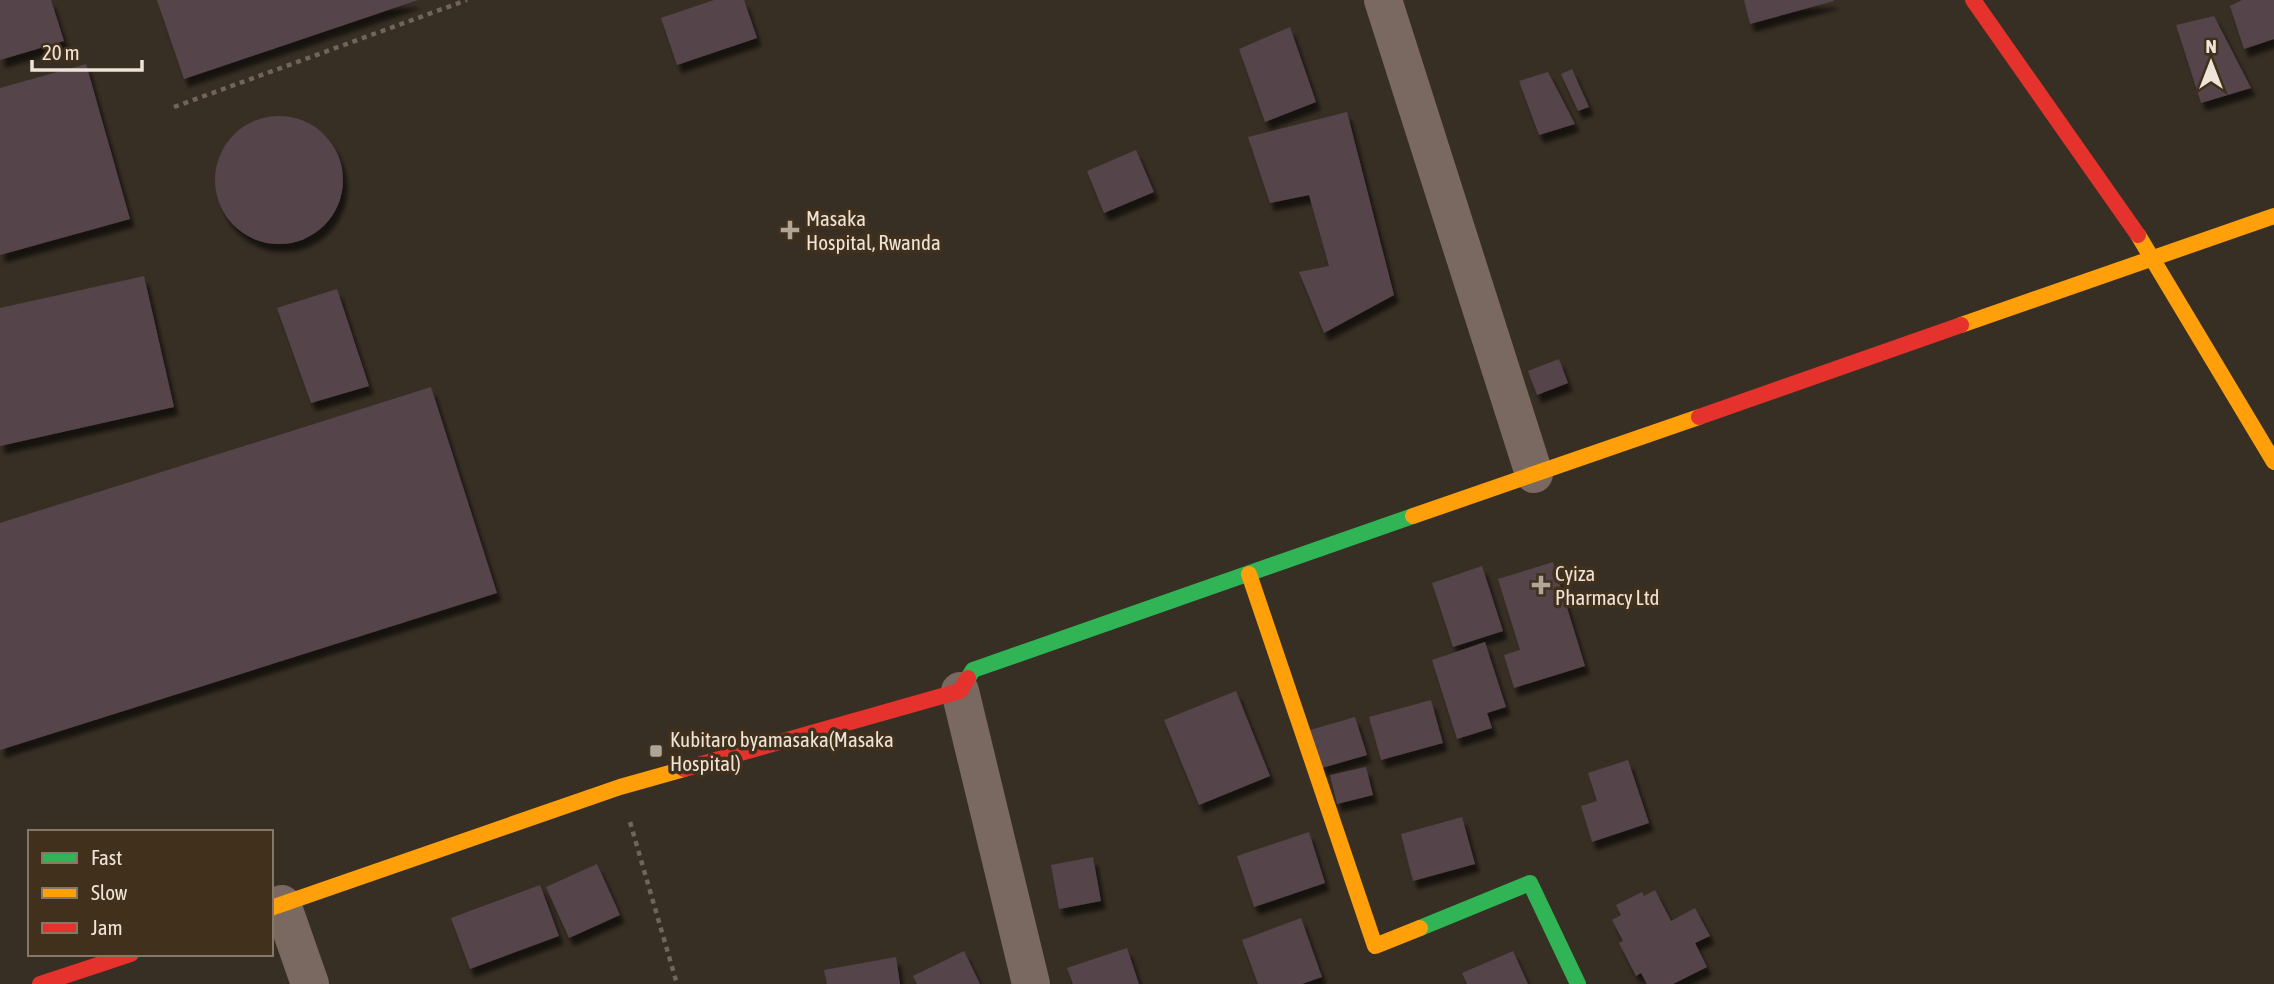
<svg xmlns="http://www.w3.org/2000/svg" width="2274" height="984" font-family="'Asap Condensed',sans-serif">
<defs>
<filter id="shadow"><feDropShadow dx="4.5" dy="8" stdDeviation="2" flood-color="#0009"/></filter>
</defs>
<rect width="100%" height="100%" fill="#382f24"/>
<g fill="#54444b" filter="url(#shadow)">
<polygon points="0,0 51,0 64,41 0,60"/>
<polygon points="157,0 418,0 184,79"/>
<polygon points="714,0 744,0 757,38 677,65 661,18"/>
<polygon points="1744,0 1834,0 1834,1 1750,24"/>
<polygon points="2242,0 2274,0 2274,39 2244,49 2230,6"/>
<polygon points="2214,16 2251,88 2201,103 2176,25"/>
<polygon points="1290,27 1316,102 1265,122 1239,49"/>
<polygon points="86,64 130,219 0,255 0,88"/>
<polygon points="1572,69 1589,107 1578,111 1561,74"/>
<polygon points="1548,72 1575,124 1539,135 1519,81"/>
<polygon points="1347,112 1394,295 1324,333 1299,272 1329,266 1309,195 1270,203 1248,137"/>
<circle cx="279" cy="180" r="64"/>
<polygon points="1136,150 1154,192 1104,213 1087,171"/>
<polygon points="144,276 174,407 0,446 0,308"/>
<polygon points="337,289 369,386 311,403 277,308"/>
<polygon points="1559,359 1568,383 1537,395 1528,371"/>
<polygon points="431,387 497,593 0,750 0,523"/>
<polygon points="1553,562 1585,666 1514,688 1504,655 1520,650 1498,579"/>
<polygon points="1482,566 1503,631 1453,647 1432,583"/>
<polygon points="1485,642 1506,707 1487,713 1492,728 1457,739 1432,660"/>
<polygon points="1236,691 1270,776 1199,805 1164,720"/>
<polygon points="1431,700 1443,743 1381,760 1369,717"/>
<polygon points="1355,717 1367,755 1322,768 1310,730"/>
<polygon points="1628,760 1649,823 1592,842 1581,806 1597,801 1588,773"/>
<polygon points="1366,767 1373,795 1337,804 1330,775"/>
<polygon points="1462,817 1475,864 1413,881 1401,834"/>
<polygon points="1309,832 1325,883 1254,907 1237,856"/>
<polygon points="1093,857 1101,901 1059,909 1051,865"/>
<polygon points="597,864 620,915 569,938 546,887"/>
<polygon points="540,885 559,936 470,969 451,918"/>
<polygon points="1655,890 1671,921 1695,908 1710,936 1695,943 1707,967 1673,984 1647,984 1641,973 1636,976 1619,943 1623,941 1612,920 1621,915 1616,905 1642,892 1644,896"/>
<polygon points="1301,918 1322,977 1302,984 1258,984 1242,940"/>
<polygon points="1127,948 1139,984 1073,984 1067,968"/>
<polygon points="964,951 980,984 917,984 913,976"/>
<polygon points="1513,951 1528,984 1467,984 1462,973"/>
<polygon points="896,957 900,984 827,984 824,970"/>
</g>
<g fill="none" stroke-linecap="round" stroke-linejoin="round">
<g stroke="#70645c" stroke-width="4.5" stroke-dasharray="5 5" stroke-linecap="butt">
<polyline points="174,107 467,0"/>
<polyline points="630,822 677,984"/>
</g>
<g stroke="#7a6960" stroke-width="38">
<polyline points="1383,0 1534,474"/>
<polyline points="960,691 1031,984"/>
<polyline points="282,904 310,984"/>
</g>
<g stroke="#30b455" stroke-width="16">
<polyline points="968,678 973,670 1413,516"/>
<polyline points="1420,928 1530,883 1578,984"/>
</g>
<g stroke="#ff9f0a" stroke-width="16">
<polyline points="2138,235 2274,462"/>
<polyline points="1961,325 2274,216"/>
<polyline points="1413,516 1699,417"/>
<polyline points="1249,574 1375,946 1420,928"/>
<polyline points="271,908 620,787 684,769"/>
</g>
<g stroke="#e5322d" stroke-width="16">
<polyline points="1973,0 2138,235"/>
<polyline points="1699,417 1961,325"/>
<polyline points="684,769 960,691 968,678"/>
<polyline points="40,984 131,954"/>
</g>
</g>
<g fill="#afa599" stroke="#40301c" stroke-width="2.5">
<path d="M786.5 219.5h7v7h7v7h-7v7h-7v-7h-7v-7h7z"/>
<path d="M1537.5 574.5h7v7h7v7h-7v7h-7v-7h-7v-7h7z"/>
<rect x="649" y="744" width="14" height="14" rx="3.5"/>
</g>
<g text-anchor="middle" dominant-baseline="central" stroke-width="7" stroke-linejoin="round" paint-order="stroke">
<g font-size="21" fill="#efe4d8" stroke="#40301c" text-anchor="start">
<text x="806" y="218">Masaka<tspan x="806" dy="24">Hospital, Rwanda</tspan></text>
<text x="1555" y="573">Cyiza<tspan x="1555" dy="24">Pharmacy Ltd</tspan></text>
<text x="670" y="739">Kubitaro byamasaka(Masaka<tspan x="670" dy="24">Hospital)</tspan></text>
</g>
</g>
<rect x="28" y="830" width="245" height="126" fill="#40301c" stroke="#867867" stroke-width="2"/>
<rect x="42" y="853" width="35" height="10" fill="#30b455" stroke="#867867" stroke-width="2"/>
<text x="91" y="865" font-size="21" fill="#efe4d8">Fast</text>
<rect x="42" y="888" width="35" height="10" fill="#ff9f0a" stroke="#867867" stroke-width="2"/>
<text x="91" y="900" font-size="21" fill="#efe4d8">Slow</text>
<rect x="42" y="923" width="35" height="10" fill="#e5322d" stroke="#867867" stroke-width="2"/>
<text x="91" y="935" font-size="21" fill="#efe4d8">Jam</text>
<g transform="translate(2211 63)" stroke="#40301c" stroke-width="5" paint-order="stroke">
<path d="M0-5L12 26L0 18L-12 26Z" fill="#efe4d8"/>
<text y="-10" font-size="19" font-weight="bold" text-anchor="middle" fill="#efe4d8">N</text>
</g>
<path d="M32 60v10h110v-10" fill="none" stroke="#efe4d8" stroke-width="3.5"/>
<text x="42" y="60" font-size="21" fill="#efe4d8" stroke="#40301c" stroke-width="5" paint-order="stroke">20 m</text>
</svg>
